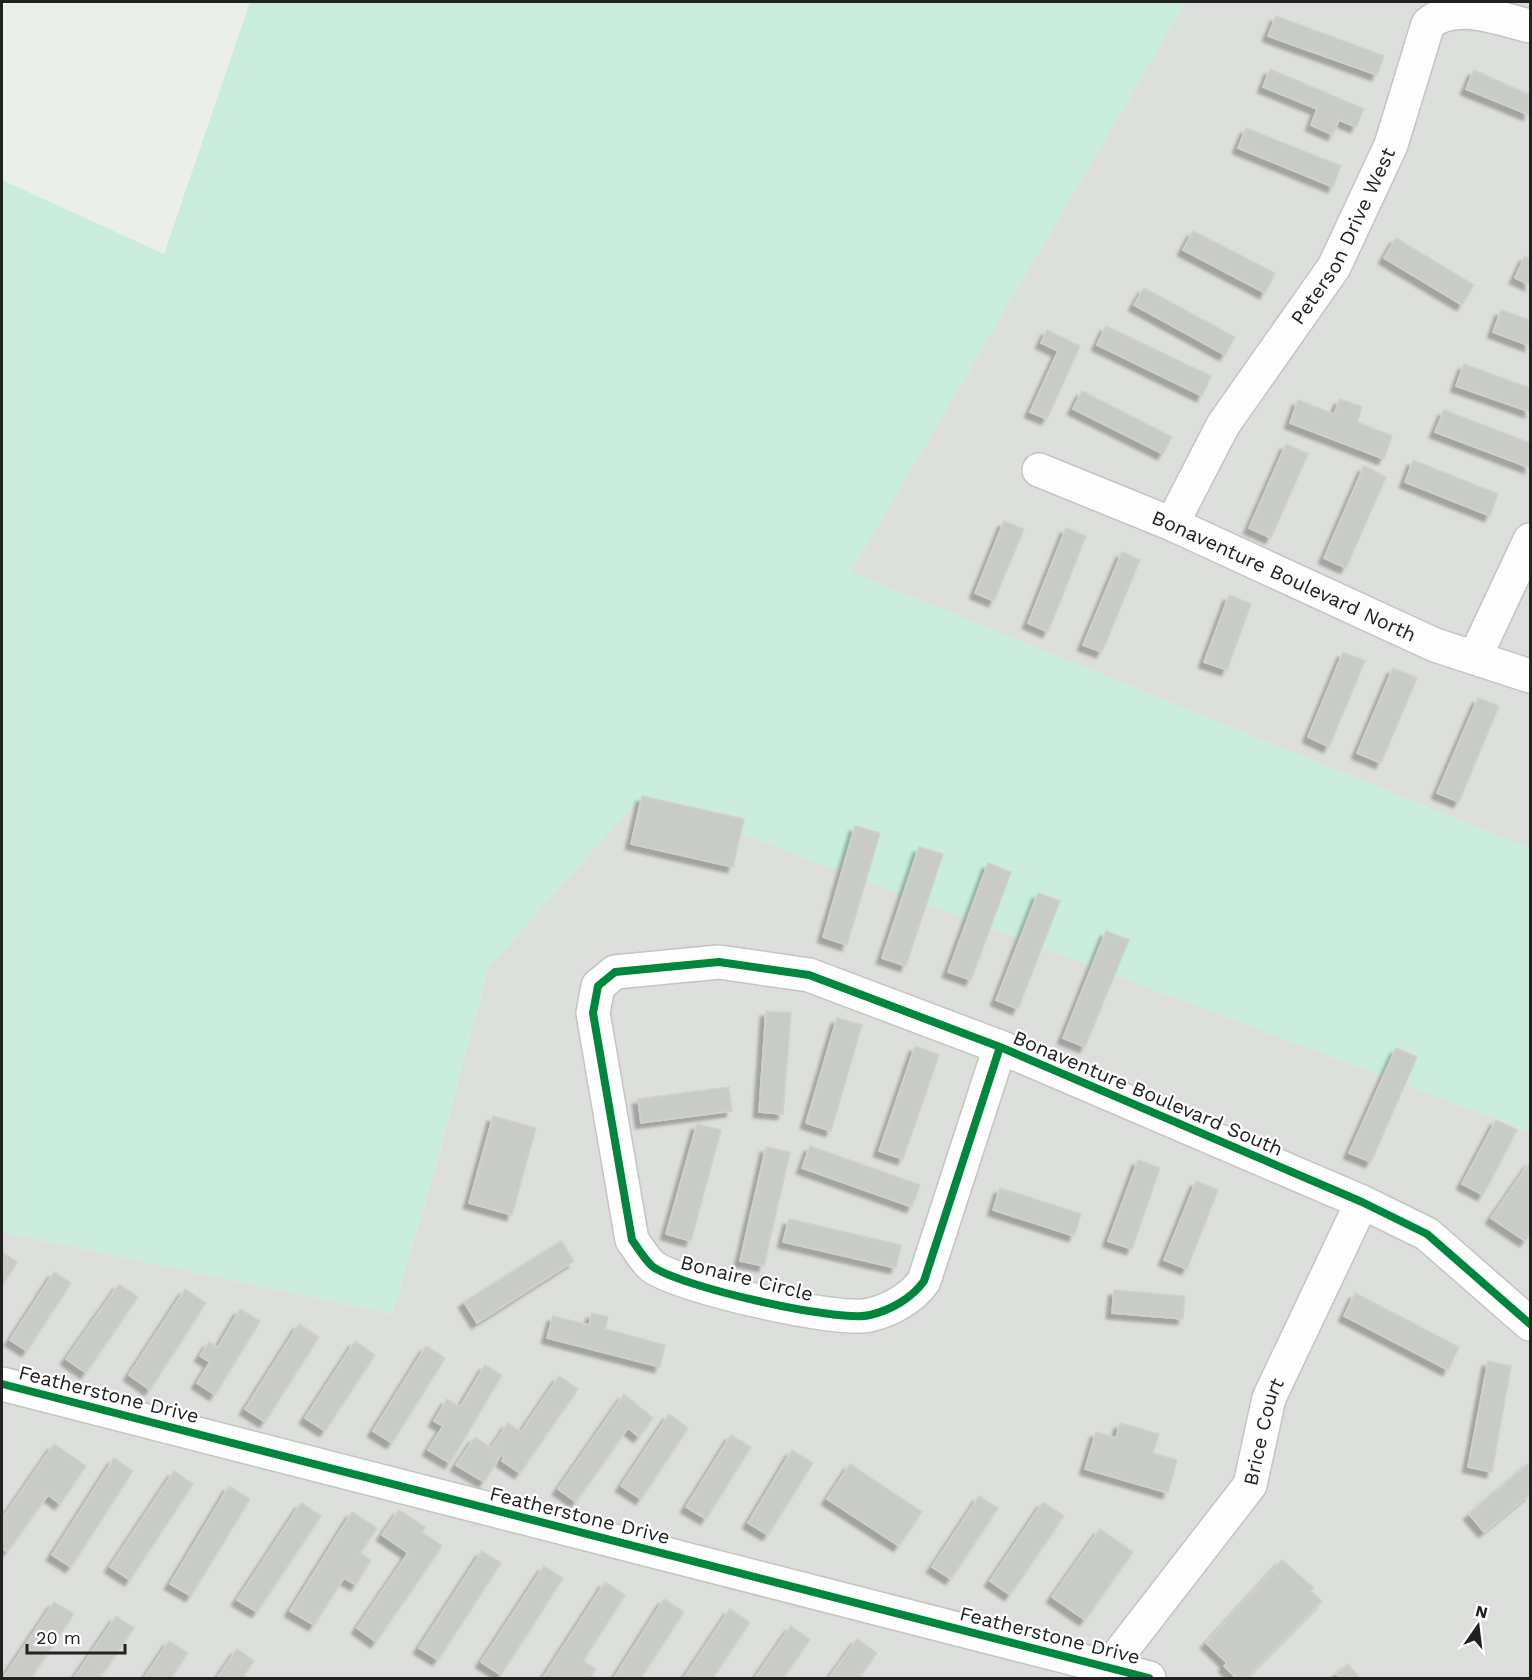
<svg xmlns="http://www.w3.org/2000/svg" width="1532" height="1680" font-family="'Work Sans',sans-serif">
<defs>
<filter id="shadow"><feDropShadow dx="-5.5" dy="5.5" stdDeviation="1.5" flood-color="#0004"/></filter>
</defs>
<rect width="100%" height="100%" fill="#ebefe9"/>
<g fill="#dcdedb">
<polygon points="1186,2 1530,2 1530,849 851,572"/>
<polygon points="642,796 1530,1132 1530,1678 2,1678 2,1232 392,1314 433,1177 488,968"/>
</g>
<polygon fill="#c9ecdc" points="250,2 1186,2 851,572 1530,849 1530,1132 642,797 488,968 433,1177 392,1314 2,1232 2,180 164,254"/>
<g fill="#c9ccc6" stroke="#ced2cb" stroke-width="1.5" filter="url(#shadow)">
<polygon points="1276,16 1384,56 1377,75 1268,36"/>
<polygon points="1270,69 1364,109 1356,127 1339,120 1333,135 1311,125 1317,109 1263,87"/>
<polygon points="1474,70 1530,95 1529,115 1466,89"/>
<polygon points="1246,128 1341,166 1333,187 1238,148"/>
<polygon points="1193,231 1275,273 1265,293 1183,250"/>
<polygon points="1396,238 1474,285 1462,305 1384,258"/>
<polygon points="1525,256 1530,259 1530,285 1515,278"/>
<polygon points="1144,288 1235,337 1225,355 1134,305"/>
<polygon points="1501,310 1530,320 1530,346 1493,332"/>
<polygon points="1106,326 1211,376 1202,396 1097,345"/>
<polygon points="1047,330 1080,346 1047,419 1030,412 1058,351 1041,343"/>
<polygon points="1464,364 1530,388 1530,412 1456,386"/>
<polygon points="1082,391 1172,437 1163,454 1073,409"/>
<polygon points="1340,399 1362,407 1357,422 1392,436 1384,459 1290,423 1298,400 1334,414"/>
<polygon points="1444,410 1530,443 1530,468 1435,432"/>
<polygon points="1286,444 1308,454 1271,538 1249,528"/>
<polygon points="1413,460 1498,494 1490,516 1405,482"/>
<polygon points="1364,466 1386,477 1346,568 1324,558"/>
<polygon points="1004,521 1024,529 994,601 975,593"/>
<polygon points="1066,528 1086,536 1048,632 1028,623"/>
<polygon points="1122,552 1140,560 1102,652 1083,645"/>
<polygon points="1229,595 1251,604 1227,670 1204,662"/>
<polygon points="1343,652 1365,661 1329,747 1308,737"/>
<polygon points="1393,668 1417,678 1381,763 1357,753"/>
<polygon points="1478,698 1499,706 1459,802 1437,793"/>
<polygon points="642,796 744,819 733,867 631,844"/>
<polygon points="855,826 880,833 847,945 823,937"/>
<polygon points="919,847 943,854 906,966 882,958"/>
<polygon points="988,863 1011,872 971,980 948,972"/>
<polygon points="1038,893 1060,901 1018,1009 996,1000"/>
<polygon points="1106,931 1129,940 1085,1047 1063,1038"/>
<polygon points="766,1011 791,1013 783,1114 759,1112"/>
<polygon points="837,1018 862,1025 831,1131 806,1123"/>
<polygon points="915,1046 939,1055 903,1159 879,1151"/>
<polygon points="1396,1048 1417,1057 1371,1162 1349,1153"/>
<polygon points="729,1087 732,1111 641,1123 638,1099"/>
<polygon points="493,1116 536,1128 512,1215 469,1203"/>
<polygon points="1496,1120 1517,1130 1483,1195 1462,1184"/>
<polygon points="697,1124 721,1130 691,1241 666,1234"/>
<polygon points="810,1146 920,1185 912,1207 802,1168"/>
<polygon points="766,1147 790,1152 764,1266 740,1261"/>
<polygon points="1138,1160 1160,1168 1132,1249 1108,1241"/>
<polygon points="1530,1162 1530,1234 1525,1241 1491,1218"/>
<polygon points="1196,1181 1218,1190 1187,1269 1164,1260"/>
<polygon points="1000,1188 1081,1214 1074,1236 993,1210"/>
<polygon points="789,1219 901,1245 896,1268 783,1242"/>
<polygon points="561,1241 574,1261 477,1323 464,1302"/>
<polygon points="2,1252 17,1262 2,1286"/>
<polygon points="54,1272 71,1283 27,1351 10,1340"/>
<polygon points="119,1284 138,1297 86,1373 66,1359"/>
<polygon points="185,1289 206,1303 150,1390 129,1375"/>
<polygon points="1114,1290 1185,1296 1183,1319 1112,1313"/>
<polygon points="1355,1293 1459,1347 1448,1370 1344,1316"/>
<polygon points="240,1309 260,1321 215,1395 197,1383 210,1362 200,1356 209,1342 218,1347"/>
<polygon points="592,1313 608,1317 605,1329 665,1345 660,1367 547,1338 553,1316 589,1325"/>
<polygon points="299,1324 319,1337 265,1422 245,1409"/>
<polygon points="355,1341 375,1355 325,1431 305,1418"/>
<polygon points="426,1346 445,1358 392,1443 373,1431"/>
<polygon points="1488,1361 1511,1366 1492,1472 1468,1467"/>
<polygon points="485,1365 502,1375 450,1463 428,1450 443,1426 434,1421 447,1399 460,1407"/>
<polygon points="559,1376 578,1389 520,1473 502,1461 504,1457 501,1455 484,1482 456,1465 475,1437 491,1448 508,1423 521,1432"/>
<polygon points="624,1394 653,1418 639,1437 628,1428 576,1502 558,1489"/>
<polygon points="669,1414 688,1428 641,1499 621,1486"/>
<polygon points="1120,1423 1159,1434 1153,1453 1177,1460 1168,1493 1085,1469 1096,1432 1116,1438"/>
<polygon points="731,1435 751,1447 706,1519 686,1507"/>
<polygon points="54,1444 86,1466 60,1504 48,1495 7,1552 2,1548 2,1519"/>
<polygon points="792,1450 813,1463 768,1535 748,1523"/>
<polygon points="114,1458 133,1471 71,1567 52,1555"/>
<polygon points="1530,1462 1530,1494 1484,1532 1469,1514"/>
<polygon points="850,1464 922,1512 899,1546 827,1499"/>
<polygon points="174,1471 193,1484 130,1580 110,1567"/>
<polygon points="229,1486 250,1499 191,1596 170,1584"/>
<polygon points="979,1496 998,1508 951,1579 932,1567"/>
<polygon points="1043,1502 1064,1516 1010,1595 990,1581"/>
<polygon points="301,1503 321,1516 257,1612 237,1600"/>
<polygon points="399,1510 425,1527 422,1532 442,1546 376,1642 357,1628 408,1553 382,1535"/>
<polygon points="352,1512 377,1528 360,1553 371,1560 356,1585 344,1578 314,1625 290,1611"/>
<polygon points="1100,1529 1133,1552 1085,1620 1052,1597"/>
<polygon points="482,1551 501,1563 438,1660 419,1648"/>
<polygon points="1282,1560 1314,1588 1311,1591 1322,1601 1246,1678 1236,1678 1224,1666 1227,1663 1206,1643"/>
<polygon points="544,1566 563,1578 501,1675 481,1662"/>
<polygon points="605,1582 625,1595 583,1661 596,1669 590,1678 543,1678"/>
<polygon points="664,1599 684,1612 641,1678 614,1678"/>
<polygon points="54,1602 74,1614 31,1678 3,1678"/>
<polygon points="730,1609 750,1622 713,1678 684,1678"/>
<polygon points="116,1616 134,1628 100,1678 74,1678"/>
<polygon points="791,1626 810,1640 783,1678 755,1678"/>
<polygon points="857,1639 877,1653 859,1678 829,1678"/>
<polygon points="169,1641 188,1653 171,1678 144,1678"/>
<polygon points="237,1649 254,1661 242,1678 217,1678"/>
<polygon points="1348,1664 1360,1678 1340,1678 1336,1674"/>
</g>
<g fill="none" stroke-linecap="round" stroke-linejoin="round">
<g stroke="#c3c5c2" stroke-width="36">
<g id="minor">
<path id="s1" d="M1039 470 1172 524 1435 645 1530 676"/>
<path id="s2" d="M1172 524 1223 425 1334 267 1391 145 1428 24C1455 0 1499 19 1530 26"/>
<polyline points="1475,657 1530,540"/>
<path d="M1000 1047 924 1281C912 1298 891 1310 870 1315 838 1323 677 1286 652 1266 644 1259 638 1248 632 1240L593 1013 598 986 615 972 719 962 809 975 1000 1047 1362 1202 1427 1234 1530 1324"/>
<polyline points="2,1384 1149,1678"/>
<path id="s3" d="M1109 1667 1250 1485 1269 1398 1362 1202"/>
</g>
</g>
<use href="#minor" stroke="#fcfdfc" stroke-width="33"/>
<g stroke="#fff" stroke-width="11">
<g id="cycleway">
<path d="M1000 1047 924 1281C912 1298 891 1310 870 1315 838 1323 677 1286 652 1266 644 1259 638 1248 632 1240L593 1013 598 986 615 972 719 962 809 975 1000 1047 1362 1202 1427 1234 1530 1324"/>
<polyline points="2,1384 1149,1678"/>
</g>
</g>
<use href="#cycleway" stroke="#00873e" stroke-width="8"/>
</g>
<g text-anchor="middle" dominant-baseline="central" stroke-width="4.5" stroke-linejoin="round" paint-order="stroke">
<g font-size="20" fill="#212121" stroke="#fff">
<text stroke="none"><textPath href="#s2" startOffset="336">Peterson Drive West</textPath></text>
<text stroke="none"><textPath href="#s1" startOffset="267">Bonaventure Boulevard North</textPath></text>
<text transform="translate(1148 1093) rotate(23)">Bonaventure Boulevard South</text>
<text transform="translate(747 1278) rotate(14)">Bonaire Circle</text>
<text transform="translate(109 1394) rotate(14)">Featherstone Drive</text>
<text stroke="none"><textPath href="#s3" startOffset="285">Brice Court</textPath></text>
<text transform="translate(580 1515) rotate(14)">Featherstone Drive</text>
<text transform="translate(1050 1635) rotate(14)">Featherstone Drive</text>
</g>
</g>
<rect width="1532" height="1680" fill="none" stroke="#212121" stroke-width="6"/>
<g transform="translate(1478 1626) rotate(14)" stroke="#ffffff" stroke-width="4.5" paint-order="stroke">
<path d="M0-4.5L10 22L0 15L-10 22Z" fill="#212121"/>
<text y="-9" font-size="16" font-weight="bold" text-anchor="middle" fill="#212121">N</text>
</g>
<path d="M27 1644v9h98v-9" fill="none" stroke="#212121" stroke-width="3"/>
<text x="36" y="1644" font-size="18" fill="#212121" stroke="#ffffff" stroke-width="4.5" paint-order="stroke">20 m</text>
</svg>
